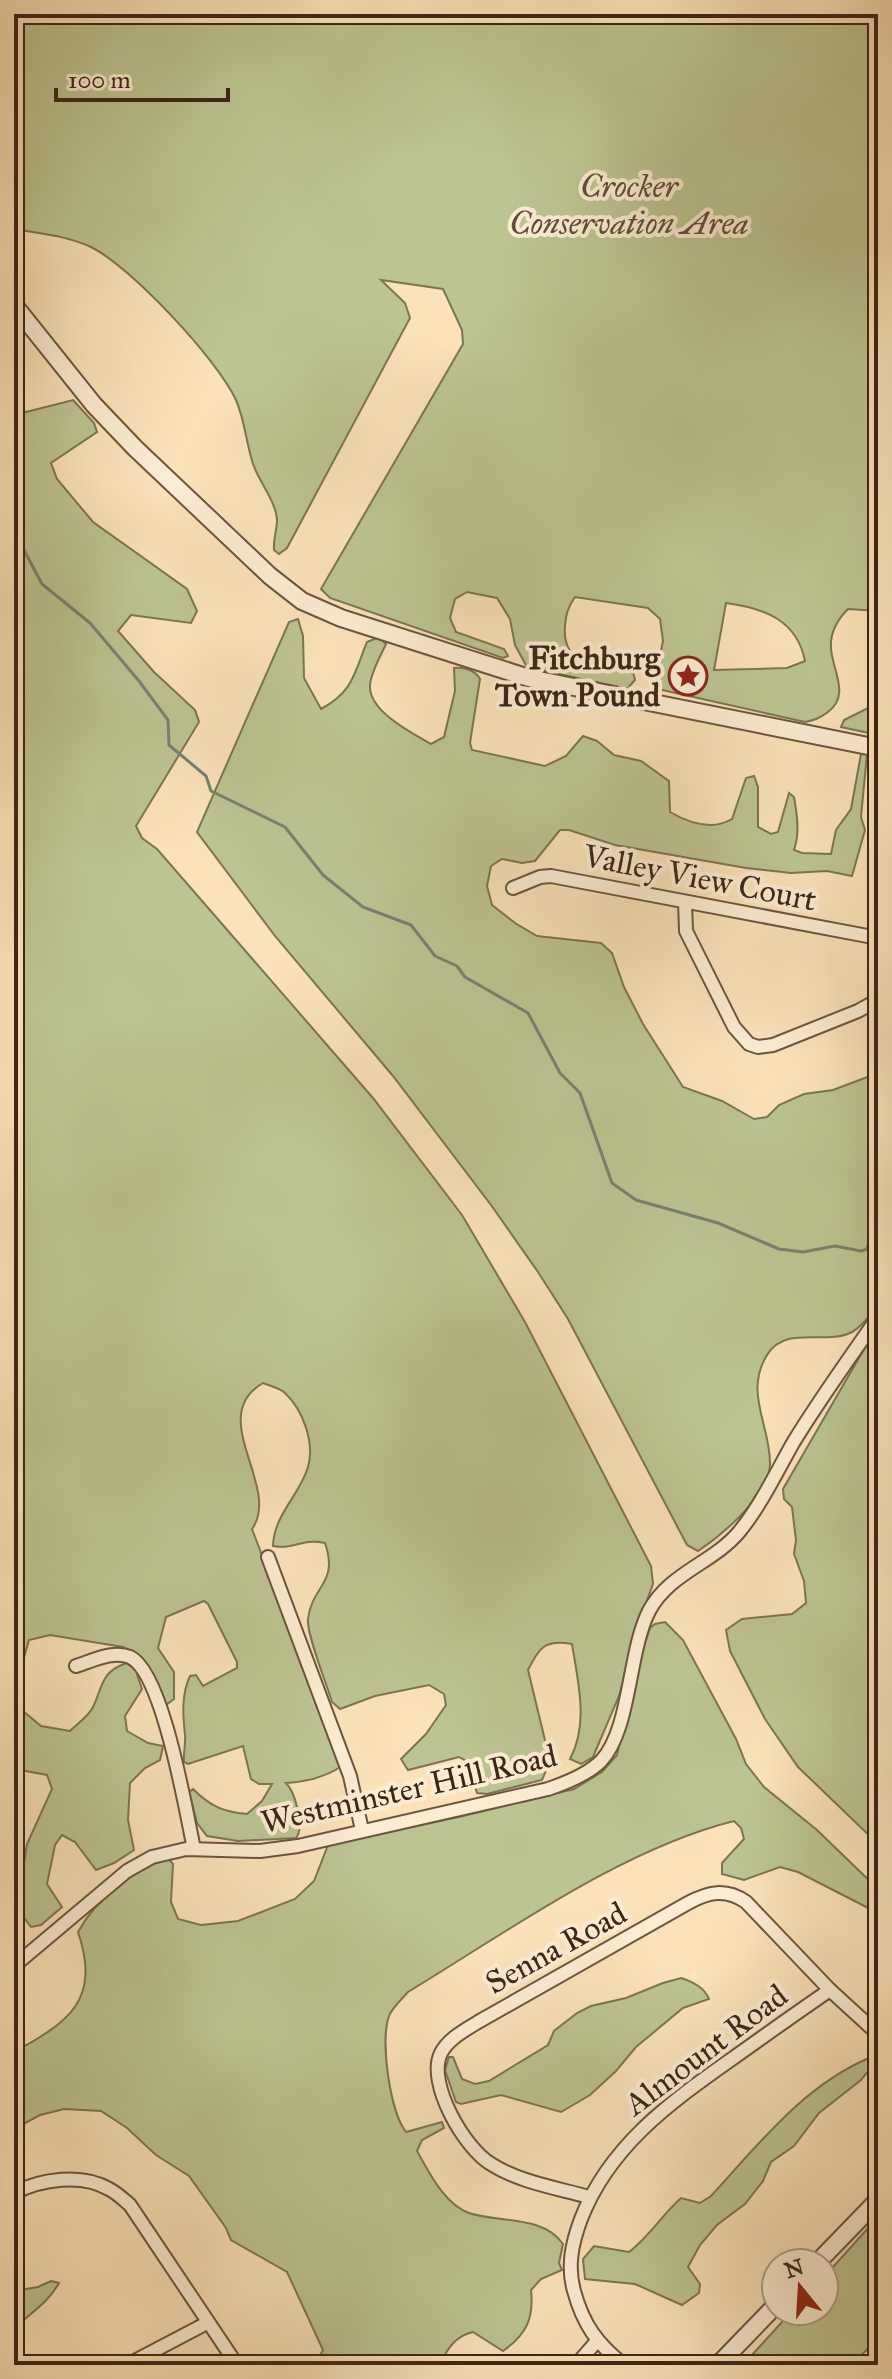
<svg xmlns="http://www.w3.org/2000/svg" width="892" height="2379" font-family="'IM FELL Great Primer',serif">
<rect width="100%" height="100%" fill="#fbe2b9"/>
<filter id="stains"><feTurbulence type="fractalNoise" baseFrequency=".0025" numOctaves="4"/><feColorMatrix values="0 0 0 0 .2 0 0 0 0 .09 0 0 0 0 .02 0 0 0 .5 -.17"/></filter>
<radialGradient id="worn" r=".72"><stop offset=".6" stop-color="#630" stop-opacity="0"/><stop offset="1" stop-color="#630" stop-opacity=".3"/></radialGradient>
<g fill="#bcc491" stroke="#7c7554" stroke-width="2" fill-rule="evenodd">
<path d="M14 14H878V611L848 609C838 619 830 633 831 648 832 670 851 695 828 712 820 718 815 720 805 722L653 688 663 641 660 619 648 608 575 597C568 607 566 614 565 626 561 668 602 666 633 672L635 680 627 689 527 667 515 645 510 619 497 598 467 592 455 599 450 618 456 632 504 649 508 656 503 658 330 598 321 589 463 344 462 330 443 289 381 280 405 303 410 318 287 548 279 554 274 550C273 539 277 530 277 520 276 501 259 482 253 464 246 442 245 421 236 400 217 359 131 267 91 247 67 236 40 233 14 229ZM726 603C764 608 797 620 805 661L787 668 714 670Z"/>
<path d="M73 400 94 423 97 432 51 463 57 479 93 522 187 589 197 611 191 623 131 615 118 631 154 672 195 710 199 722 136 826 142 838 157 849 373 1098 462 1215 525 1322 651 1566 653 1584 637 1628 619 1696 593 1757 581 1764 570 1759C589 1724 578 1682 572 1644 545 1639 540 1647 528 1670L550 1761 542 1780 487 1794 477 1793 468 1762 459 1757 408 1770 401 1759 426 1734 446 1705 444 1694 429 1685 375 1696 340 1709 332 1702C327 1685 306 1633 308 1619 312 1585 339 1584 325 1543 301 1538 295 1550 273 1546 274 1514 300 1495 308 1467 315 1443 303 1410 285 1393 280 1388 270 1386 263 1383 205 1417 282 1487 252 1529L342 1766C324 1778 306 1782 286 1783 295 1792 305 1827 296 1838L238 1841 207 1836 197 1823 189 1792 193 1789C210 1806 223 1812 247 1814L262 1801 272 1784H259L251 1779 243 1746 188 1764 184 1762C183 1753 186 1744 185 1735 183 1716 181 1695 190 1676L196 1675 203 1686 237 1668V1662L208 1604 204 1601 166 1617 158 1648 174 1672V1699L166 1705 138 1655 123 1647 50 1635 29 1640 23 1661V1711L41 1726 70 1731C77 1724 89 1716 93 1707 103 1686 101 1671 127 1663L136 1671 142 1689 125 1716 127 1731 148 1743 163 1746 160 1760 145 1768 130 1783 128 1820 134 1850 114 1863 96 1870 75 1842 62 1835 55 1845 47 1884 62 1907 41 1925 31 1927 18 1910V1899L27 1844 52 1789 47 1775 14 1769V415Z"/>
<path d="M298 619 303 636 304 678 321 709C353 692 354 674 367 642L379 637 386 644C381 655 371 672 370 685 368 711 412 733 431 744L444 737 455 691 454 668C464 667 475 670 480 679L470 743 472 750 545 766 566 756 583 736 597 741 614 755 641 761 669 781 670 812C689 823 712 831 732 819L746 778 754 776 758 787V827L771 834 778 832 789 793 794 797C797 814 800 833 794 850L802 853 831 854 836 830 851 809 861 754H867L861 817 865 830 852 876 827 871 791 873 746 868 615 845 569 830H560L535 861 522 863 502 859 491 866 487 886 492 905 515 923 537 936 601 943 612 953 624 987 643 1024 683 1087 722 1101 754 1119 767 1117 779 1105 804 1094 833 1090 878 1073V1305C871 1314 863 1326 852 1332 826 1346 786 1324 767 1355 744 1392 770 1425 770 1463 771 1494 722 1535 698 1551L687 1545 568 1319 538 1272 491 1205 393 1076 275 936 197 832 289 622Z"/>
<polygon points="878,703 878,735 841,727 844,720"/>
<polygon points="878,1325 878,1844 798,1767 765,1719 730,1651 726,1630 742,1619 792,1614 806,1603 804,1581 794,1554 796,1540 792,1507 784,1499 783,1489"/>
<path d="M665 1622 683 1640 736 1739 746 1764 764 1787 817 1830 878 1889V1913L798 1872 780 1867 744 1880 722 1874V1863L744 1839 741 1828 734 1821C622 1849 507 1932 408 1992 402 1999 392 2008 389 2016 380 2041 390 2112 406 2132L442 2122 444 2128 422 2140 417 2151C429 2172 444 2204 469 2213 499 2223 543 2215 563 2244L559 2263 562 2270 541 2279 531 2290C534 2318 527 2334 503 2351L473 2332C455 2336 447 2349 440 2365H318L317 2361 323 2350 287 2272 231 2240 226 2228 189 2176 156 2155 127 2128 101 2111 64 2109 40 2115 14 2129V2052C69 2022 101 2000 78 1932 96 1899 132 1870 168 1858L173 1864 171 1902 178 1919 201 1925 238 1921 295 1899 314 1881 328 1845 463 1816 574 1789 602 1772 617 1755 635 1673 650 1628 655 1624Z"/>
<path d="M681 1978C693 1982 704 1987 709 1999L683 2008 636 2047 616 2071 590 2095 561 2112 501 2095 461 2104 456 2102 445 2070 449 2057H453L462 2079 475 2084 489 2081 548 2045 554 2031 577 2013 591 2006 626 1998 663 1983Z"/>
<path d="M869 2058 875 2063 861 2080 819 2113 794 2146 771 2162 763 2181 745 2204 717 2225 700 2245 688 2267 700 2284 699 2293 682 2305 635 2284 585 2279 583 2259 594 2246 629 2252C649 2237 662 2215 681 2198L700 2203 711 2196C758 2145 803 2086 869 2058Z"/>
<polygon points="878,2217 878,2338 852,2365 743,2365 792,2311 824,2311 824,2277"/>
<path d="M51 2281 59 2283C48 2303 30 2313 14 2329V2291L38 2287Z"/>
</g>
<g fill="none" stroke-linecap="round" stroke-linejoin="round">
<polyline stroke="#78826e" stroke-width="3" points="14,535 17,537 42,584 90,623 139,681 168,720 169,745 206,776 211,791 285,827 323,875 363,907 411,925 435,956 457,966 465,977 528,1013 560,1073 580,1093 612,1183 636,1200 718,1223 779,1249 803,1252 835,1246 861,1251 867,1249 878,1206"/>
<g stroke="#6c553f" stroke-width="16">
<g id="minor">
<polyline points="513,888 540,877 551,876 878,938"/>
<polyline points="685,902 686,931 734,1027 749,1044 758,1047 773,1045 858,1011 878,1000"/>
<polyline points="268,1557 350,1776 362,1830"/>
<path d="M76 1666C92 1661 113 1650 130 1657 163 1672 186 1812 194 1849"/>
<path d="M14 1966 127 1871 152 1857 186 1849 260 1851 298 1846 548 1789C566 1783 587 1775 601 1761 631 1729 628 1652 649 1611 669 1573 713 1563 739 1532 761 1505 776 1473 793 1443 819 1400 849 1359 878 1317"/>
<path d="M14 2193C41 2179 82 2173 109 2189 117 2193 124 2200 130 2205L237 2365"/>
<path d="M589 2197C557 2188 519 2182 491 2164 465 2149 426 2083 441 2053 448 2039 465 2030 478 2022L688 1903C708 1892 726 1888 746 1902L830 1990 878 2034"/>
<polyline points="127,2365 207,2323"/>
<polyline points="576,2365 597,2341"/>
<path d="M624 2365C597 2344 583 2324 574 2291 567 2266 572 2243 581 2219 609 2147 668 2104 729 2061 763 2037 796 2013 830 1990"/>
</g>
</g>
<g stroke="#6c553f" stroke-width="20">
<g id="tertiary">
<polyline points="14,305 94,405 135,448 270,576 302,601 341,618 529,678 878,748"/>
<polyline points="817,2263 878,2200"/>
<polyline points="718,2365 776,2305"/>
</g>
</g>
<use href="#minor" stroke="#fcecd2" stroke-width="12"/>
<use href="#tertiary" stroke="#fcecd2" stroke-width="16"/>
<polyline stroke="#3c2616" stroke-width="3" stroke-dasharray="14 14" stroke-linecap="butt" points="863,2365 878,2350"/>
</g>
<defs>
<g id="sight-ring" transform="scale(2)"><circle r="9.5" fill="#fcecd2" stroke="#8f2418" stroke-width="1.5"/><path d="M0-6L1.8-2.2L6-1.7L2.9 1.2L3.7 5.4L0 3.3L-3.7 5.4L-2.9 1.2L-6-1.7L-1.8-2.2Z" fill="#8f2418"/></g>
</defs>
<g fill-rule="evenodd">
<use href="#sight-ring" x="688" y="676"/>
</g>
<g text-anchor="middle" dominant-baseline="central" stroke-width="8" stroke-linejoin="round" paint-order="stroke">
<g font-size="32" font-style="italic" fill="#5c4e35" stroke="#fcecd2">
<text x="629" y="186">Crocker<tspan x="629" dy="37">Conservation Area</tspan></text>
</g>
<g font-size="32" font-weight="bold" fill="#3c2616" stroke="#fcecd2" text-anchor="end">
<text x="660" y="658">Fitchburg<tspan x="660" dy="37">Town Pound</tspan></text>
</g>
<g font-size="32" fill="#3c2616" stroke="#fcecd2">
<text transform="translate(700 878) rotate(11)">Valley View Court</text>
<text transform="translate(409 1789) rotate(-13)">Westminster Hill Road</text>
<text transform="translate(556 1948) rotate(-29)">Senna Road</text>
<text transform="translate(706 2050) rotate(-37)">Almount Road</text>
</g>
</g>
<rect width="892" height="2379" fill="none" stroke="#fbe2b9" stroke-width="48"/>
<rect x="16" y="16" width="860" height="2347" fill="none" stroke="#3c2616" stroke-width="4"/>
<rect x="24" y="24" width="844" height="2331" fill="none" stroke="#3c2616" stroke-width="2"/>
<g transform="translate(800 2287) rotate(342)"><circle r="38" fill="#fcecd2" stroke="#af9d87" stroke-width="2"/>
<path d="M0-6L14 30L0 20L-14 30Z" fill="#8f2418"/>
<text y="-12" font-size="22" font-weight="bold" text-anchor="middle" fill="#3c2616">N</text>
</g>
<path d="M56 88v12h172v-12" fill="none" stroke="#3c2616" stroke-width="4"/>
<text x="68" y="88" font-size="24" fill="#3c2616" stroke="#fcecd2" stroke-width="6" paint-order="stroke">100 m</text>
<rect width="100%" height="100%" filter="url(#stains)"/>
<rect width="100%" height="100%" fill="url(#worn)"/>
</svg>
